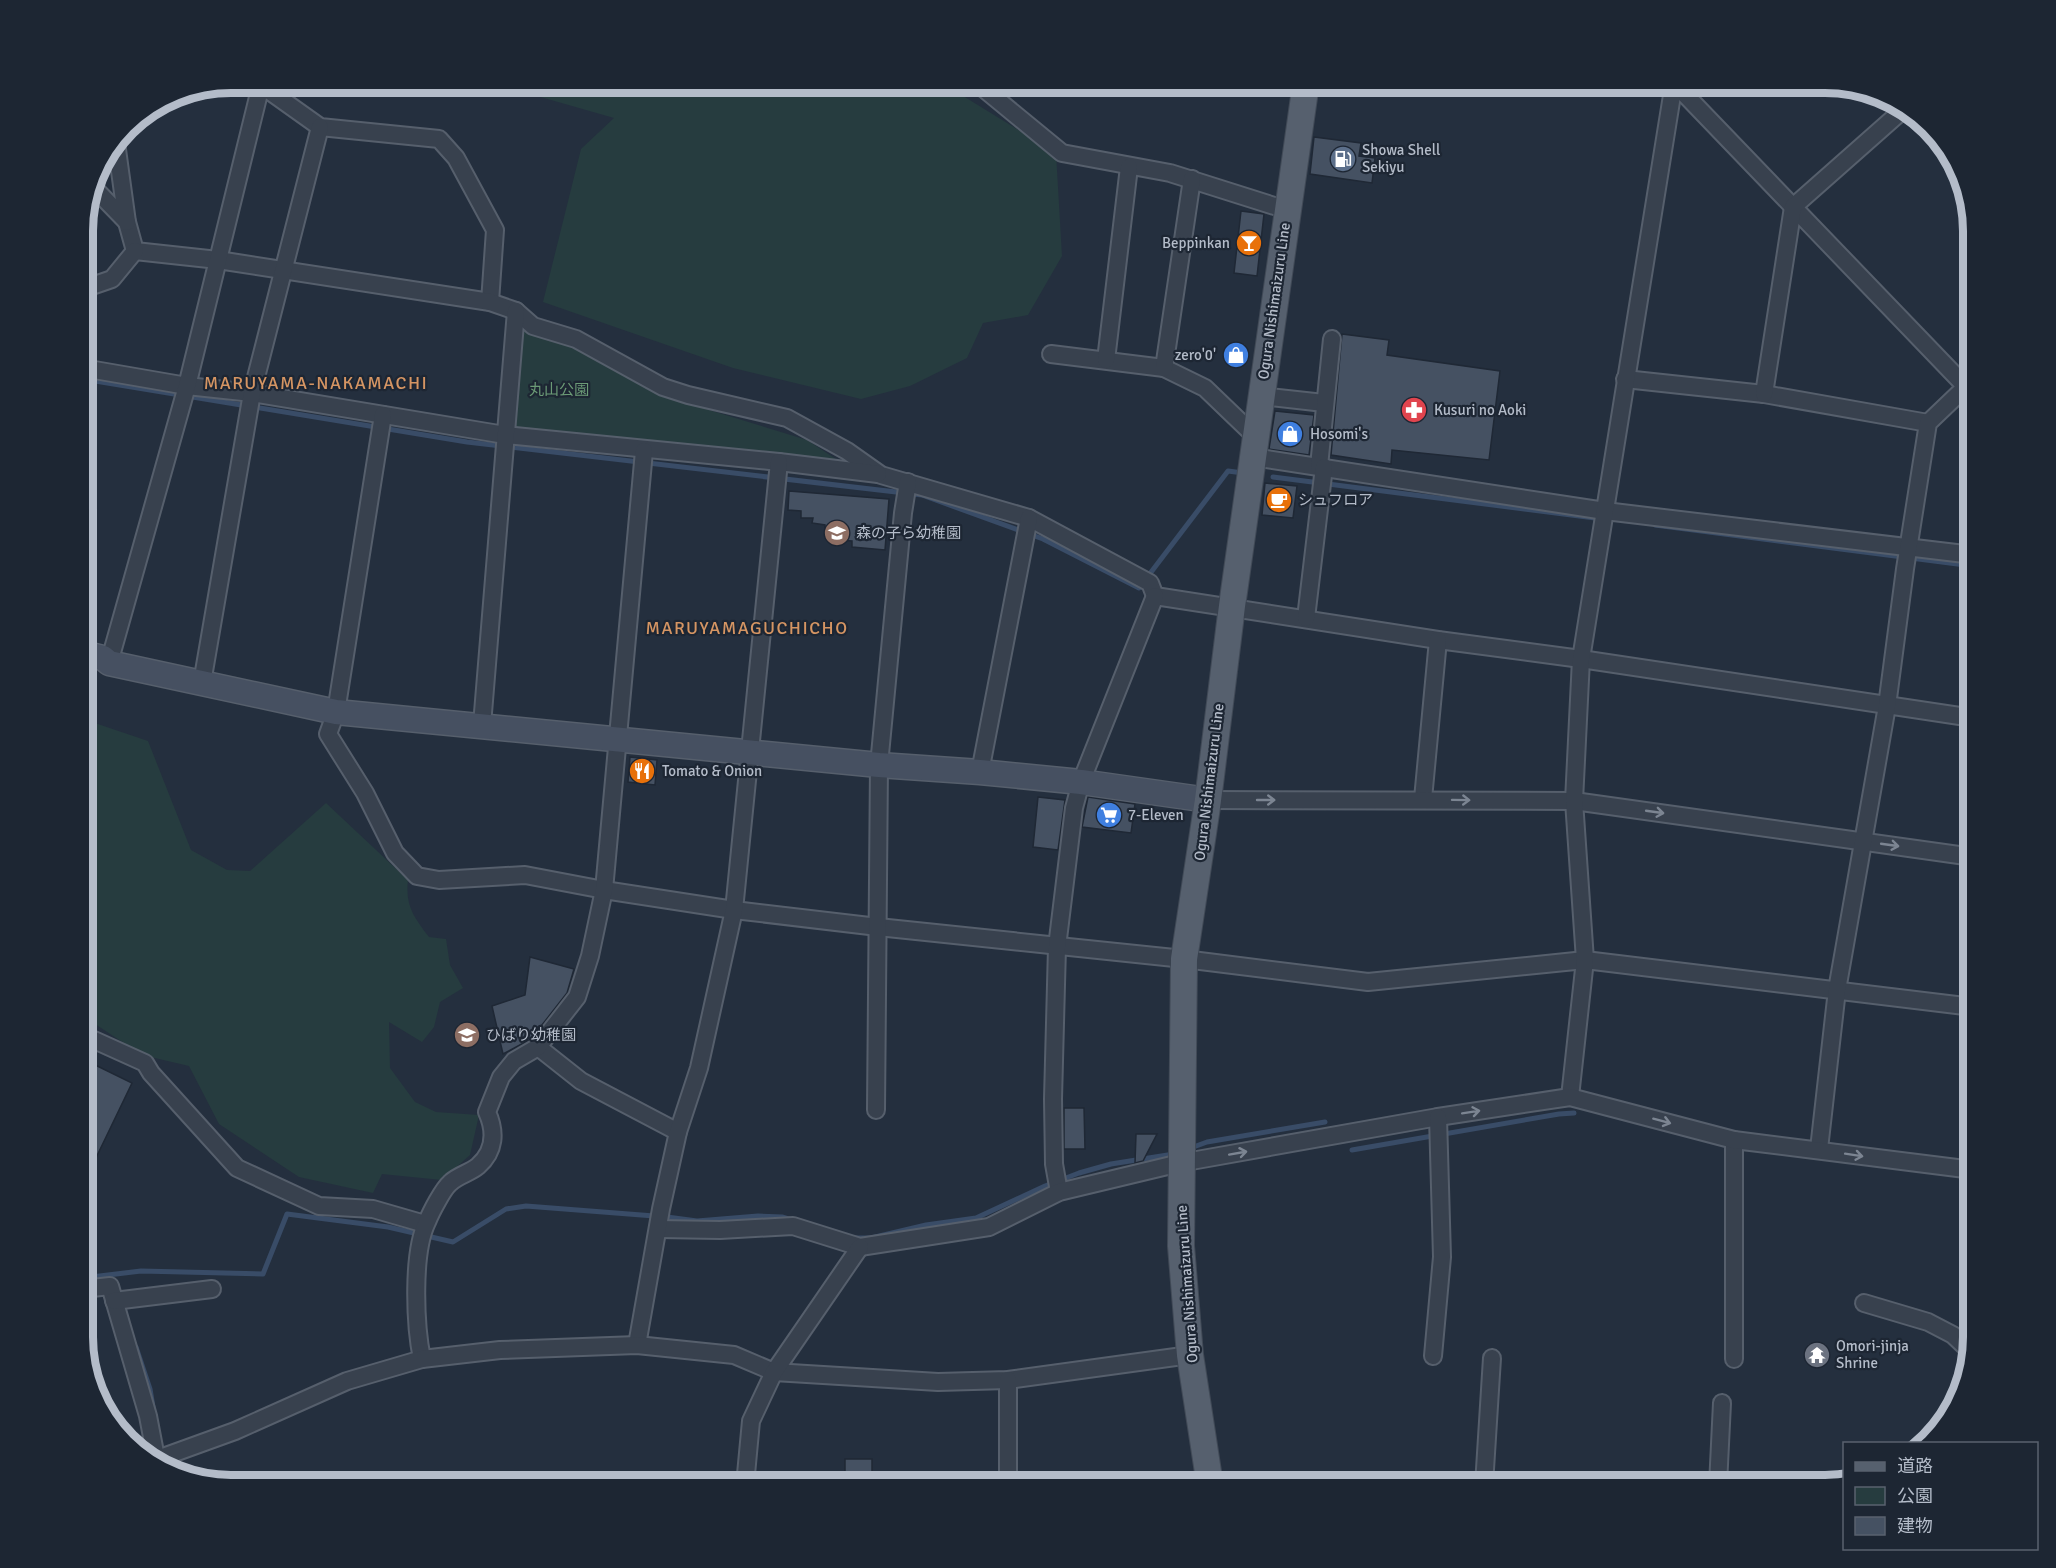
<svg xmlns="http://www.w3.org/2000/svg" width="2056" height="1568" font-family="Signika,'Noto Sans JP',sans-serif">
<rect width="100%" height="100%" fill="#242f3e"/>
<g fill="#263c3f">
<polygon points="527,83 942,83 1056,153 1062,256 1028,315 983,323 967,358 910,386 861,399 733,368 543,302 581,149 614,118 523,92"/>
<polygon points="521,327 576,348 660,395 807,440 845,465 509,431"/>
<path d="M83 719 148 741 191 850 227 870 250 871 326 803 408 880C405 906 414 917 429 937L446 939 450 965 463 988 440 1002 434 1027 422 1042 389 1022 390 1068 415 1102 436 1112 479 1115 470 1155 442 1180 382 1174 373 1193 299 1177 219 1124 189 1066 142 1055 83 1016Z"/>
</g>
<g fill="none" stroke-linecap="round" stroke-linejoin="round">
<g stroke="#394c67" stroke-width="5">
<polyline points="108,152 112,171"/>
<polyline points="83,379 467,442 922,495 1043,539 1139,588 1228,471 1243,473"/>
<polyline points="1273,477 1595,518"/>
<polyline points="1655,525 1973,566"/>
<polyline points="1188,1149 1207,1142 1325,1122"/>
<polyline points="1352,1150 1559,1114 1574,1113"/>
<polyline points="852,1238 871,1238 926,1225 976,1218 1045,1186 1079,1173 1111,1164 1174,1154"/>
<polyline points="83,1278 141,1271 263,1274 287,1214 388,1227 453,1242 506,1209 526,1206 667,1217 697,1221 758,1216 782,1217 792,1220"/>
<polyline points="136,1347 150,1389 153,1407"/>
</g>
</g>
<g fill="#455162" stroke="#1f2835" stroke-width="1.5">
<polygon points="1314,137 1361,143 1359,156 1375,158 1372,183 1310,174"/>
<polygon points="1241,211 1264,214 1257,276 1234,273"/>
<polygon points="1342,334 1389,340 1387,355 1500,371 1489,460 1392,450 1391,464 1331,455"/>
<polygon points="1275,411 1314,415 1309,455 1269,449"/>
<polygon points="1265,483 1297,486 1293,518 1262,515"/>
<polygon points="789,491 889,499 885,550 852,547 852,541 836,540 837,531 825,530 825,525 812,523 813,518 801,518 801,511 788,510"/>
<polygon points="630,757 657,760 655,785 628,782"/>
<polygon points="1038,797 1065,800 1058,850 1033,847"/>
<polygon points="1088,797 1135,804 1131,833 1082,827"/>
<polygon points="530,957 574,969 567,993 531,1039 503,1054 492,1006 525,995"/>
<polygon points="83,1059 132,1083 93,1164 83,1159"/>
<polygon points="1064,1108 1084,1108 1085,1149 1064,1149"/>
<polygon points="1136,1134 1157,1134 1143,1161 1135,1163"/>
<rect x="845" y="1459" width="27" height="26"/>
</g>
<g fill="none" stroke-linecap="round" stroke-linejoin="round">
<g stroke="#565f6c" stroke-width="20">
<g id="street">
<polyline points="261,83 261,85 320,127 439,139 456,158 495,230 490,302"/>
<polyline points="977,83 1062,153 1170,173 1287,210"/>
<polyline points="1674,83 1973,394"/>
<polyline points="1909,110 1934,136"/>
<polyline points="116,142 127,222 135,251 218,260 490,302 516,311 533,326 576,339 663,387 688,395 787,418 847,451 881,475 1029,518 1150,583 1155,596 1438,640 1581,659 1973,718"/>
<polyline points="92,186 127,222"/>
<polyline points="83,289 112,279 135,251"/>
<polyline points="1051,354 1164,368 1205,388 1256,437"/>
<polyline points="1106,360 1129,167"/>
<polyline points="83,368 187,386 252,393 505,435 779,462 878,474"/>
<polyline points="1164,368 1192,179"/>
<polyline points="1625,379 1764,394 1928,423"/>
<polyline points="1764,394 1793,207 1905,108"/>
<polyline points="1261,396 1324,403"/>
<polyline points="383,415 336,712 328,734 365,793 395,853 417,876 439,880 525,875 604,890 734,910 878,927 1184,959 1368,982 1585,960 1973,1007"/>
<polyline points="1253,457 1605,511 1973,555"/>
<polyline points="1319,466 1332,339"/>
<polyline points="1306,618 1324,467"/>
<polyline points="109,663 187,386 261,85"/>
<polyline points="202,683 252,393 320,127"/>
<polyline points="482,725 516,311"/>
<polyline points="980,772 1029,518"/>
<polyline points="1423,799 1438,640"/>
<polyline points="1208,800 1574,801 1973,857"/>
<polyline points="83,1035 145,1063 151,1073 237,1168 319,1206 373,1209 425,1224"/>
<polyline points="538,1047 581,1081 678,1132"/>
<polyline points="1570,1097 1585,960 1574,801 1581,659 1674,83"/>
<polyline points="876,1110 879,765 903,513 908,482"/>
<polyline points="1734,1140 1734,1359"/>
<polyline points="1819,1149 1837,990 1887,706 1905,569 1928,423 1973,380"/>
<polyline points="1059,1192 1054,1164 1053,1099 1057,947 1074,808 1081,782 1155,596"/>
<polyline points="658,1229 720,1230 793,1226 860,1247 989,1227 1059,1192 1180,1163 1438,1117 1570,1097 1734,1140 1973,1170"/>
<polyline points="83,1289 110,1286 148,1416 157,1463"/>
<polyline points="114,1301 212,1289"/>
<polyline points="1864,1303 1928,1322 1953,1335 1971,1352"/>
<polyline points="637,1345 661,1209 678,1132 699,1068 734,910 779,462"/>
<polyline points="1433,1356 1442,1257 1438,1117"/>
<path d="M422 1359C415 1325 412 1253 427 1222 431 1212 443 1189 450 1183 458 1175 470 1173 478 1166 495 1151 496 1132 487 1112L501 1077 514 1061 538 1047 577 997 590 956 604 890 644 451"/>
<polyline points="152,1461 235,1431 347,1381 422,1359 500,1350 637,1345 734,1355 774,1372 938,1382 1008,1380 1190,1355"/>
<polyline points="745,1485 751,1421 774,1372 860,1247"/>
<polyline points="1008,1485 1008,1380"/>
<polyline points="1484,1485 1492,1358"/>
<polyline points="1718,1485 1722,1403"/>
</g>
</g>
<g stroke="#565f6c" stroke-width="27">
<polyline id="secondary" points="83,653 103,658 109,663 336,712 879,765 980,772 1081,782 1208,800"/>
</g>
<g stroke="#414a57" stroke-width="28">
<polyline id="primary" points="1210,1485 1190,1355 1181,1246 1184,959 1208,800 1232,606 1306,83"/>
</g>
<use href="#street" stroke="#38414e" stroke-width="16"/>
<use href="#secondary" stroke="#465061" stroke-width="24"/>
<use href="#primary" stroke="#56606e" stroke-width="26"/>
</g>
<defs><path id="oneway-shaft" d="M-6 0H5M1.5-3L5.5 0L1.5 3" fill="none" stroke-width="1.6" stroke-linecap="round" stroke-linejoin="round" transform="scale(1.5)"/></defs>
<g stroke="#7c8592">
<use href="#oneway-shaft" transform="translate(1266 800)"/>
<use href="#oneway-shaft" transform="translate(1461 800) rotate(1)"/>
<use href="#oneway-shaft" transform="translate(1655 812) rotate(8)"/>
<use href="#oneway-shaft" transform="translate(1890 845) rotate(8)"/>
<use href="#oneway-shaft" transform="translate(1471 1112) rotate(-9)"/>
<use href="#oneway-shaft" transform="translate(1662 1121) rotate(15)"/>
<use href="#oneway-shaft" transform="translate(1238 1153) rotate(-10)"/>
<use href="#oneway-shaft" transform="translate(1854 1155) rotate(9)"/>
</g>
<defs>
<g id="fuel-disc" transform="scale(1.35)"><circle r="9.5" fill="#5c6f8a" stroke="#1d2633"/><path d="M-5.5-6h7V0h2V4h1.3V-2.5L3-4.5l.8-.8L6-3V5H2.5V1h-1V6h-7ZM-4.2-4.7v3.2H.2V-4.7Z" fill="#fff"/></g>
<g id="bar-disc" transform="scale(1.35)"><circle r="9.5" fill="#e8710a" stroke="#1d2633"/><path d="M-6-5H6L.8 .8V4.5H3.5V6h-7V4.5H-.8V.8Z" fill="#fff"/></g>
<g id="shop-disc" transform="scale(1.35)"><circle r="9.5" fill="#3f7fe0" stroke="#1d2633"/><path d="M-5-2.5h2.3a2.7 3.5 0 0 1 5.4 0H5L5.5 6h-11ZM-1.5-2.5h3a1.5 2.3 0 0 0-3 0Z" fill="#fff"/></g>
<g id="pharmacy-disc" transform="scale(1.35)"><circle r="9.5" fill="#e0444e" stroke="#1d2633"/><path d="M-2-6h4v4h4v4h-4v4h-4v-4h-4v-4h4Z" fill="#fff"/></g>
<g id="cafe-disc" transform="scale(1.35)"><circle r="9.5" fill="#e8710a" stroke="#1d2633"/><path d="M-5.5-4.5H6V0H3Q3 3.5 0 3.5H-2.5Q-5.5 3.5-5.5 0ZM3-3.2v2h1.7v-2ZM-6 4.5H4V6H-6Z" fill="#fff"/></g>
<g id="school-disc" transform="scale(1.35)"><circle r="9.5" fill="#8d6e63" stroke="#1d2633"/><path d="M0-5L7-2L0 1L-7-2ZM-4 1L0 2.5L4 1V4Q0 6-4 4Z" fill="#fff"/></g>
<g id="restaurant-disc" transform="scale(1.35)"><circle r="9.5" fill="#e8710a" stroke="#1d2633"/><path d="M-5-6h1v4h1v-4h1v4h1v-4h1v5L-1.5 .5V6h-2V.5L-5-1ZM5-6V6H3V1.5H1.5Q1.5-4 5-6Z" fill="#fff"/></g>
<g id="supermarket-disc" transform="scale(1.35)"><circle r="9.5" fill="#3f7fe0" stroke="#1d2633"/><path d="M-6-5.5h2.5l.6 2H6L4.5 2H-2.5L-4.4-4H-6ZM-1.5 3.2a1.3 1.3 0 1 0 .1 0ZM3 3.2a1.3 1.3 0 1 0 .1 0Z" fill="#fff"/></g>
<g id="temple-disc" transform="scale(1.35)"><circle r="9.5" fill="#6b7280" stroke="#1d2633"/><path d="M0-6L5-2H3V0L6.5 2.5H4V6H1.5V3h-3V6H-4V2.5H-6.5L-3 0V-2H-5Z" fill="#fff"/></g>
</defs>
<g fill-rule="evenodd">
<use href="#fuel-disc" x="1343" y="159"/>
<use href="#bar-disc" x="1249" y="243"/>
<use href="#shop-disc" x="1236" y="355"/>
<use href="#pharmacy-disc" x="1414" y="410"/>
<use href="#shop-disc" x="1290" y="434"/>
<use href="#cafe-disc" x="1279" y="500"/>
<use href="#school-disc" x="837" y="533"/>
<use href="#restaurant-disc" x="642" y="771"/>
<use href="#supermarket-disc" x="1109" y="815"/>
<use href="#school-disc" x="467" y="1035"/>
<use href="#temple-disc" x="1817" y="1355"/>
</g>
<g text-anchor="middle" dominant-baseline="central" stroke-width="4.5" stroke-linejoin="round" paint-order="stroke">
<g font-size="15" fill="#b4bcc9" stroke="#1d2633" text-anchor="start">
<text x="1362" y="150">Showa Shell<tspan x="1362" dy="17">Sekiyu</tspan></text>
<text x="1230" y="243" text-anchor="end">Beppinkan</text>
<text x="1216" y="355" text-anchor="end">zero'0'</text>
<text x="1434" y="410">Kusuri no Aoki</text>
<text x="1310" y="434">Hosomi's</text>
<text x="1298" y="500">シュフロア</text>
<text x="856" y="533">森の子ら幼稚園</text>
<text x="662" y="771">Tomato &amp; Onion</text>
<text x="1128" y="815">7-Eleven</text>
<text x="486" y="1035">ひばり幼稚園</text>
<text x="1836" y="1346">Omori-jinja<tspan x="1836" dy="17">Shrine</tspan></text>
</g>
<g font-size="15" fill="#b4bcc9" stroke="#1d2633">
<text transform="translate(1274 301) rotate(-82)">Ogura Nishimaizuru Line</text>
<text transform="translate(1209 782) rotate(-83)">Ogura Nishimaizuru Line</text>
<text transform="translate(1187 1284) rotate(-94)">Ogura Nishimaizuru Line</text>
</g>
<g font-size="15" fill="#6b9a76" stroke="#1d2633">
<text x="559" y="390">丸山公園</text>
</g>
<g font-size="18" letter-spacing="1.5" fill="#d59563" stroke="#1d2633">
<text x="316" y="383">MARUYAMA-NAKAMACHI</text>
<text x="747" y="628">MARUYAMAGUCHICHO</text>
</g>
</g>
<path d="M0 0H2056V1568H0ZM231 93H1825A138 138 0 0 1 1963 231V1337A138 138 0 0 1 1825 1475H231A138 138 0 0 1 93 1337V231A138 138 0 0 1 231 93Z" fill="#1d2633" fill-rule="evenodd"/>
<path fill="none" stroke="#b4bcc9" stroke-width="8" d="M231 93H1825A138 138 0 0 1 1963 231V1337A138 138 0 0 1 1825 1475H231A138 138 0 0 1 93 1337V231A138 138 0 0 1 231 93Z"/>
<rect x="1843" y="1442" width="195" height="108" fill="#1d2633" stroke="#59626f" stroke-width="1.5"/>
<rect x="1855" y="1462" width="30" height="9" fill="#56606e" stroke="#59626f" stroke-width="1.5"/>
<text x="1897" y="1472" font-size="18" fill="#b4bcc9">道路</text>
<rect x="1855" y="1487" width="30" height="18" fill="#263c3f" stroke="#59626f" stroke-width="1.5"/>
<text x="1897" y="1502" font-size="18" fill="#b4bcc9">公園</text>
<rect x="1855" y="1517" width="30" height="18" fill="#455162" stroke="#59626f" stroke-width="1.5"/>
<text x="1897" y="1532" font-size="18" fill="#b4bcc9">建物</text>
</svg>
